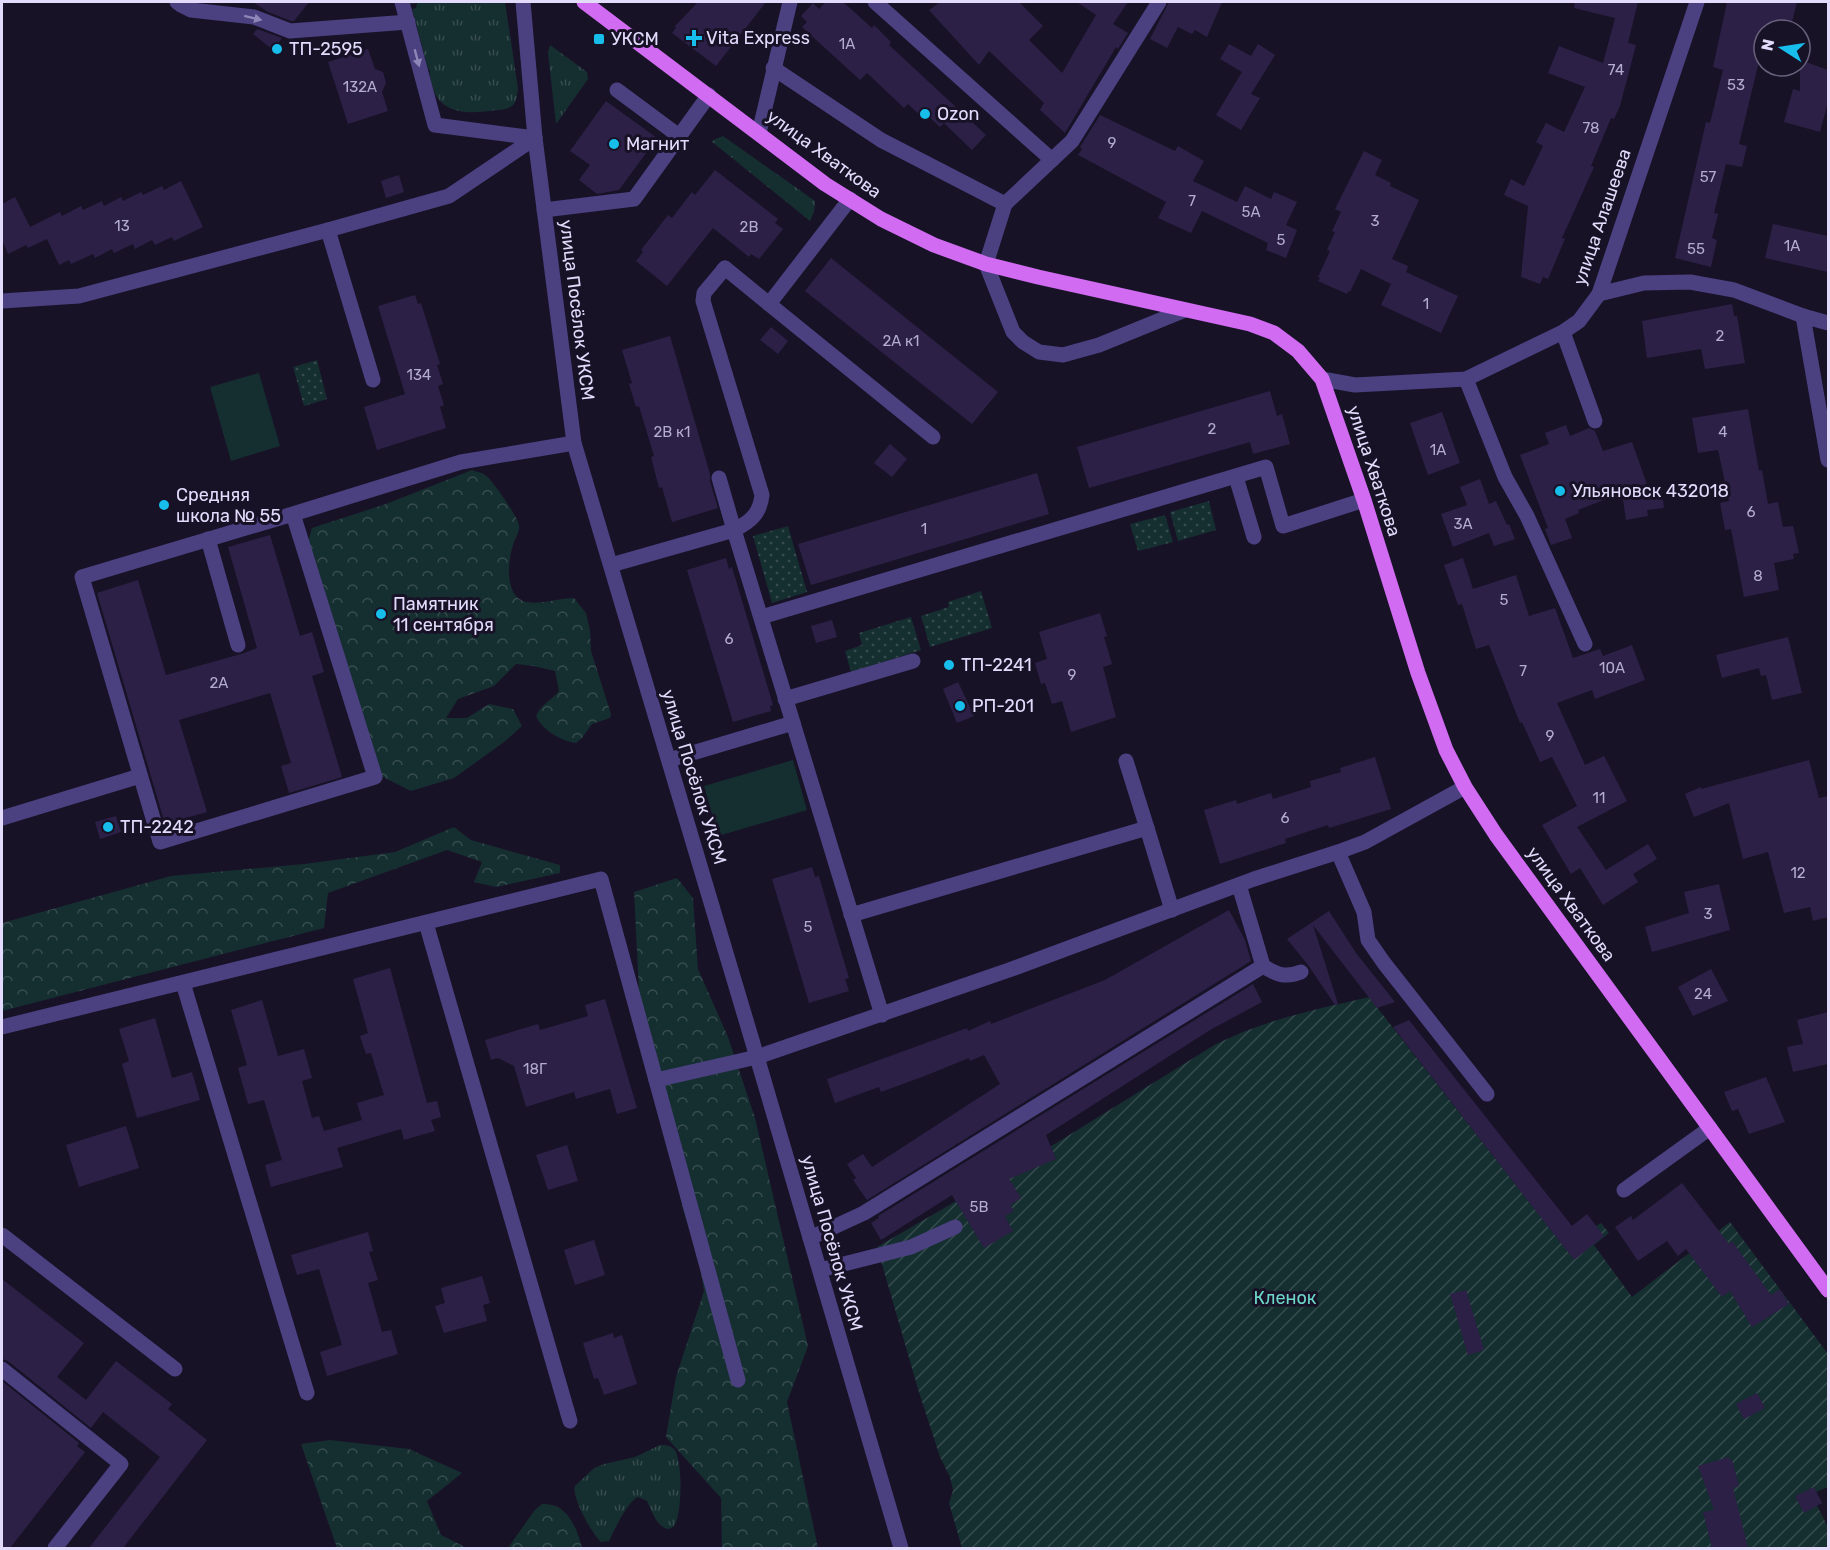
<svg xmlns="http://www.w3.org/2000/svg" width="1830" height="1550" font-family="Rubik,sans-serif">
<defs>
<pattern id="grass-tufts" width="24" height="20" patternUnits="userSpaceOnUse" patternTransform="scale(1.5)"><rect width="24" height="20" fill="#152e30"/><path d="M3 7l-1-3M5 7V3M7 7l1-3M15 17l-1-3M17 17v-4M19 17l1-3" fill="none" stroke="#374c4f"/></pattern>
<pattern id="forest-crowns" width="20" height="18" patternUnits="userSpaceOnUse" patternTransform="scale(1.5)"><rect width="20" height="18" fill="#152e30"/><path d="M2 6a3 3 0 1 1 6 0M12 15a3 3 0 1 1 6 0" fill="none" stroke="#374c4f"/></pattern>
<pattern id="park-dots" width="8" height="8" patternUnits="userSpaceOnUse" patternTransform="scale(1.5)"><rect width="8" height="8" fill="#152e30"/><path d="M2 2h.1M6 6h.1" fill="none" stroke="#374c4f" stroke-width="1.8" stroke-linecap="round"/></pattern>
<pattern id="garden-furrows" width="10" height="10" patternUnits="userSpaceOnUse" patternTransform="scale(1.5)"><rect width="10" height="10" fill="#152e30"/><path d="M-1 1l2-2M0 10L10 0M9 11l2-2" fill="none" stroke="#374c4f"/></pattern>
</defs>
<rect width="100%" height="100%" fill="#181227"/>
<g fill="url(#grass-tufts)">
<path d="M410 2H505L518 88C517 95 517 102 512 106 506 110 496 110 489 111 467 114 440 113 433 88 431 82 429 76 430 70L428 69 412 9 416 8 417 3 410 4Z"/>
<polygon points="550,45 587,72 588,79 556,124 548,53"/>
<polygon points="723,136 815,201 814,212 810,221 711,141"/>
<path d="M660 1445C665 1445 670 1445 674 1449 683 1459 682 1513 675 1524 673 1528 672 1528 667 1529 655 1524 653 1513 647 1501L638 1497C627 1502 615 1529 609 1541L601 1542C592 1534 571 1496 575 1486L594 1468 604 1464 635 1457Z"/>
</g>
<g fill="url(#forest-crowns)">
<path d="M472 470C476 472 482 472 485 475 491 478 518 517 519 525 520 531 516 537 514 542 508 558 504 594 523 601 538 606 558 598 574 598L586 613 590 630 591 651 611 714 610 718 592 724 582 738 576 743C561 741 542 730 536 716 540 705 552 700 559 691L555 671 534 666 516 664 494 686 458 699 446 718H467L489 704 513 709 522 726 504 742 454 778 411 791 377 774 307 545 312 528 386 504Z"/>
<polygon points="454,827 471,840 560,865 560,873 496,887 474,882 482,862 447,850 328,893 324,928 2,1011 2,923 171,876 304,864 395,852"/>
<polygon points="677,878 693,898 698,969 728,1037 755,1118 808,1346 787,1402 818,1548 722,1548 721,1498 666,1437 676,1377 704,1291 698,1255 683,1210 640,1011 634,892"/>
<polygon points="330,1440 409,1449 462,1473 427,1501 441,1535 467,1548 337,1548 301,1444"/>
<path d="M542 1504C567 1502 577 1528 582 1548H508L534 1511Z"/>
</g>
<g fill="url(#park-dots)">
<polygon points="317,360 327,399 304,406 293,367"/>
<polygon points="1209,501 1216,530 1178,541 1170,512"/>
<polygon points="1165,515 1173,542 1138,551 1130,524"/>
<polygon points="788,526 807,592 772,603 753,536"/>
<polygon points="981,591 992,628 930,647 921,616 949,607 948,602"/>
<polygon points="911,617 921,650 851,672 845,651 862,645 859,633"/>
</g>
<path fill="url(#garden-furrows)" d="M1369 997 1563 1245 1601 1223 1609 1233 1594 1245 1632 1297 1730 1222 1828 1354V1487L1811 1494 1828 1527V1548H962L949 1503 953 1490 950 1477 940 1457 918 1389 877 1247 1058 1142 1216 1044C1264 1020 1317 1009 1369 997Z"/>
<g fill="#152e30">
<polygon points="259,373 280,446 231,461 210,387"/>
<polygon points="793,760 807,810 718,836 704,786"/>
</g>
<g fill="#2c2046">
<polygon points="253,2 309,2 294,21 291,21 268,12"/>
<polygon points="698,2 766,2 716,66 672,33 676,28 675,26"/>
<polygon points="826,2 843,2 872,28 874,25 891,42 889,45 986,135 972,150 944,123 940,127 926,114 922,117 908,104 904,108 867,73 860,80 802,27 807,22 801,16 813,3 819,9"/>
<polygon points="940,2 1019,2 1043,26 1029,40 1062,73 1096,15 1077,2 1128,2 1113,24 1128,33 1118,49 1116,47 1065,133 1040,110 1044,103 989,51 979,65 929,10"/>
<polygon points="1169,2 1222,2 1207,37 1195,30 1192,34 1178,27 1167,48 1150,39"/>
<polygon points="1575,2 1638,2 1628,43 1636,45 1620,106 1614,119 1611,118 1591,166 1594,167 1562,238 1565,239 1548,279 1543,277 1540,284 1521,277 1528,206 1504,195 1511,179 1524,186 1543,146 1536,142 1546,123 1564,132 1585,87 1548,73 1559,46 1603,63 1615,18 1574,8"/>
<polygon points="1727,2 1797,2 1790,30 1764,30 1764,54 1761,53 1739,144 1747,146 1742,167 1726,164 1714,213 1718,214 1712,238 1717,240 1711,267 1675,258 1706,122 1710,123 1723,70 1713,67"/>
<polygon points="257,29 282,38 273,50 253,34"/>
<polygon points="1229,44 1251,56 1258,44 1275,55 1251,94 1260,98 1241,130 1216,115 1242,72 1220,59"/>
<polygon points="368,49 375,69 383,72 386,83 382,92 388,111 348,124 328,62"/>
<polygon points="1800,60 1828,70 1828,102 1820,132 1784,122 1793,89 1800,91"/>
<polygon points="606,101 657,138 619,190 597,194 579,180 590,165 570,151"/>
<polygon points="1100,115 1175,151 1178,146 1204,161 1193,181 1237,202 1245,186 1271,199 1274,192 1297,202 1286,225 1297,230 1286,258 1266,250 1268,243 1202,211 1191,233 1158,218 1166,202 1078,155 1082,149 1080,147"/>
<polygon points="1364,151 1382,160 1375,175 1391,183 1390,186 1419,200 1392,259 1408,266 1406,272 1458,296 1441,333 1381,305 1391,284 1361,269 1350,292 1348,291 1347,294 1318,281 1320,278 1318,277 1330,251 1327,250 1335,232 1332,231 1341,212 1335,209"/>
<polygon points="715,170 778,219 775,223 783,229 759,259 751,254 749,257 713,228 667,286 636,261 643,252 641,250 668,215 672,218 692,192 695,195"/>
<polygon points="399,175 404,192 386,198 381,181"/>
<polygon points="181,181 203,227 174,241 172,237 155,245 152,240 135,249 133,244 114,253 112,249 95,258 93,254 71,264 69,260 59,265 47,239 28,248 26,245 8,254 2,240 2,204 15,197 30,227 60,212 62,216 81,206 83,210 102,201 104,206 121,197 123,201 141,192 143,195 162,186 164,190"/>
<polygon points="1773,224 1828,236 1828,272 1765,258"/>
<polygon points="831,258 998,392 972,424 805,291"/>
<polygon points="415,295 418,304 421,303 440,364 437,365 443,384 438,386 444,405 440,407 446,428 377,450 364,407 405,394 378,306"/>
<polygon points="1732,304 1734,316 1737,316 1745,363 1705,369 1701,349 1647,358 1642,321"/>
<polygon points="771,327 788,341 778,354 760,340"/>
<polygon points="670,336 710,474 710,481 718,508 672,522 662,487 659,488 651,457 654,456 639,406 636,407 629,384 632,383 622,350"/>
<polygon points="1270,391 1277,416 1282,414 1290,444 1253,454 1250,442 1089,488 1077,447"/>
<polygon points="1748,409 1759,471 1762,470 1768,504 1778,502 1783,527 1793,526 1799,553 1793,554 1794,559 1774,563 1779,590 1744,597 1731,529 1725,530 1720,503 1729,501 1718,450 1698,453 1692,418"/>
<polygon points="1442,412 1460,463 1428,475 1410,423"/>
<polygon points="1566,425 1570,436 1589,428 1595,431 1603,451 1632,442 1650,493 1662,492 1664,508 1647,510 1648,516 1626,520 1622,493 1578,510 1579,513 1565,519 1572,538 1551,545 1545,529 1548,528 1520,455 1549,444 1545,433"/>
<polygon points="890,444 907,459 892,477 874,463"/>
<polygon points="1037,473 1049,514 811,585 798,544"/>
<polygon points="1480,479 1489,504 1496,501 1507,525 1509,524 1515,539 1494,546 1489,533 1453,547 1441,514 1467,505 1460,487"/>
<polygon points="270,535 300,636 312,632 324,672 312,676 342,777 289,793 281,766 291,763 270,693 179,720 207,812 165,824 97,593 138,580 166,675 241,654 257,648 228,547"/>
<polygon points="726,558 729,569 732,567 773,705 770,706 771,711 733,722 687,570"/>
<polygon points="1463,558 1473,589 1516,575 1529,616 1555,608 1573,658 1600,649 1603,656 1632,645 1645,680 1595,699 1592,690 1557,703 1585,765 1604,756 1627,801 1577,827 1606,870 1648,844 1657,859 1633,874 1638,882 1603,905 1580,868 1571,874 1542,825 1577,806 1552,757 1540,762 1522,722 1520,723 1489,645 1476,649 1462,604 1458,605 1444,565"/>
<polygon points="1100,613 1107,636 1104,637 1112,664 1103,667 1116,717 1071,732 1062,701 1052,704 1045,683 1041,684 1035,663 1047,659 1039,632"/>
<polygon points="832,620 837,637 816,643 811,626"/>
<polygon points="1788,637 1802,693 1772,700 1766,675 1761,676 1759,668 1722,678 1716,655"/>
<polygon points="958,682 974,716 957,723 943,689"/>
<polygon points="1375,757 1391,809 1329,828 1328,825 1285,839 1286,843 1220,864 1204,810 1236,800 1237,804 1271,793 1273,799 1311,787 1310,781 1341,772 1340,768"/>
<polygon points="1809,760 1819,798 1828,796 1828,917 1813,921 1810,907 1784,913 1768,852 1743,859 1729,803 1694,817 1685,794 1701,787 1701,789"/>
<polygon points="116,816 121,832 100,839 95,822"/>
<polygon points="812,867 815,877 819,876 831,918 849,978 845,979 849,991 809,1003 772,879"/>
<polygon points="1719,884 1730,930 1652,952 1645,927 1689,913 1684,892"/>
<polygon points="1229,910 1245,940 1251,961 867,1200 853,1180 856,1178 847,1164 863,1154 872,1167 1000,1084 984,1055 970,1061 969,1058 922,1077 881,1092 879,1087 835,1103 827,1079 967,1028 968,1031 990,1021 991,1024 1105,980"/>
<polygon points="1329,911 1356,953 1395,1002 1377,1008 1313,925 1338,1004 1335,1005 1308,965 1287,939"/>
<polygon points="390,968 427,1103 437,1101 441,1117 431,1120 435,1131 404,1140 401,1129 337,1148 343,1167 271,1187 265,1165 282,1160 264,1100 248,1104 238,1068 247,1065 231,1010 262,1000 278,1056 304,1049 312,1078 302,1081 312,1118 319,1116 324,1131 362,1120 357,1103 384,1095 371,1053 366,1054 360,1036 368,1033 353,979"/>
<polygon points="1711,969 1728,1001 1693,1016 1678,987"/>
<polygon points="1253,984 1262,1002 1210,1030 1046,1135 1056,1159 1009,1179 1021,1198 1010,1205 1014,1211 1005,1216 1013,1231 984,1248 952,1195 881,1240 871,1223 879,1218 878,1216"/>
<polygon points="605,999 637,1108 617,1114 610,1089 576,1099 574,1092 526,1107 514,1066 498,1058 491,1060 485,1040 538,1024 540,1030 588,1016 585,1005"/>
<polygon points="1828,1012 1828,1064 1793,1072 1787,1047 1803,1044 1797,1020"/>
<polygon points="155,1018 172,1078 192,1072 200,1100 137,1118 122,1064 129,1061 119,1029"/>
<polygon points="1409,1020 1572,1226 1587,1214 1604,1236 1574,1260 1393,1027"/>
<polygon points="1766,1077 1785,1122 1749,1134 1738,1109 1732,1111 1724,1092"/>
<polygon points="126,1126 139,1168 79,1187 66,1145"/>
<polygon points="567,1145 578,1181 548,1190 536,1155"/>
<polygon points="1682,1183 1729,1244 1732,1241 1771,1295 1780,1289 1789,1304 1752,1327 1730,1291 1722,1297 1686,1249 1678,1256 1667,1241 1638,1261 1615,1227 1631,1216 1633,1220"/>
<polygon points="368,1232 373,1251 369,1252 378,1280 368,1283 382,1332 391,1330 398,1354 327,1376 320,1352 342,1345 319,1269 297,1275 291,1255"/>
<polygon points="594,1240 605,1275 575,1285 564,1250"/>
<polygon points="482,1276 490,1303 483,1305 487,1321 444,1333 435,1306 445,1303 441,1288"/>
<polygon points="2,1279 84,1343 57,1377 86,1400 116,1361 172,1404 168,1409 207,1440 123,1548 89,1548 160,1457 103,1412 91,1428 8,1361 2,1359"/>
<polygon points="1466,1290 1484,1350 1468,1355 1450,1294"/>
<polygon points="613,1333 614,1338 622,1335 637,1384 604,1395 598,1378 594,1379 583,1343"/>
<polygon points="2,1381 79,1443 77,1446 85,1452 10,1548 2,1548"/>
<polygon points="1757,1393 1765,1408 1744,1419 1736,1404"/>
<polygon points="1729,1457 1730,1460 1732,1460 1739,1486 1733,1488 1748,1548 1712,1548 1703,1512 1714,1510 1698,1466"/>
<polygon points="1814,1487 1822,1503 1804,1513 1795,1496"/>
</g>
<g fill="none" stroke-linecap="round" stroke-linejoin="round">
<g stroke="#4b4181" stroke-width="15">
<polyline points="177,2 181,5 191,10 254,17 290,31 408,22"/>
<polyline points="402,2 435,125 535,138"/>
<polyline points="523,2 535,138 574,443 757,1057 901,1548"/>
<polyline points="875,2 1052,160"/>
<polyline points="1159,2 1072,141 1005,204 986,264 1013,332 1023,342 1039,352 1063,355 1099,345 1185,310"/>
<polyline points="773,68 881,140 1005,204"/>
<polyline points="617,90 679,136"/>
<polyline points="759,133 790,2"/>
<polyline points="850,199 769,304 933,437"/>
<polyline points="544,210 634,199 709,95"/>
<polyline points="328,230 373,380"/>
<polyline points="723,270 725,268 769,304"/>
<polyline points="1599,294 1644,283 1690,282 1734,290 1803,316 1828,323"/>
<polyline points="2,301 79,296 328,230 449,196 535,138"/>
<polyline points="1803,316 1828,460"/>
<polyline points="1563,332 1595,421"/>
<polyline points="1322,379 1355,385 1466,379 1563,332 1579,321 1599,294 1697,2"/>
<polyline points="1466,379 1505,477 1527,516 1585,644"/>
<polyline points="1236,477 1254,537"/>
<path d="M719 478 734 530C750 522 760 514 762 495L703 301 704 293 725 268"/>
<polyline points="293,514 82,577 160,842 375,777 293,514 461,462 574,443"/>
<polyline points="208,539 238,645"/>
<polyline points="611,565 734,530 790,713 793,723 669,760"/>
<polyline points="761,617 1266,467 1283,526 1364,500"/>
<polyline points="785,699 913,661"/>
<polyline points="793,723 882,1015"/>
<polyline points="1126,761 1147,828"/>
<polyline points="2,818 140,776"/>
<polyline points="1338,852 1364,912 1368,940 1384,963 1487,1094"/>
<polyline points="851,915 1147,828 1172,910"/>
<polyline points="426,923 570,1421"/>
<path d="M1263 966C1277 975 1285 978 1301 972"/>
<polyline points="183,983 307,1393"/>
<polyline points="2,1027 601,879 738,1380"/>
<polyline points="656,1080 757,1057 1009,970 1254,879 1338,852 1365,842 1465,787"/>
<polyline points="1624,1190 1710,1128"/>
<polyline points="2,1235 175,1369"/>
<polyline points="810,1238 864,1213 1263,966 1239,885"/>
<polyline points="820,1270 911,1247 955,1227"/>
<polyline points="2,1369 121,1464 55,1548"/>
</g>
<polyline stroke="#d06bf2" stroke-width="15" points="584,2 825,184 881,219 934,245 986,264 1038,277 1250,324 1274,333 1298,351 1322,379 1364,500 1418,673 1446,750 1465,787 1496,835 1828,1290"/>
</g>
<defs><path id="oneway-solid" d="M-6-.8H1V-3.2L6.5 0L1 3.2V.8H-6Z" transform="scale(1.5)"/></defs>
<g fill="#8f86b8">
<use href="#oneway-solid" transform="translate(253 18) rotate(14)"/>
<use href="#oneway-solid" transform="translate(417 58) rotate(75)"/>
</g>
<g fill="#17bdeb" stroke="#181227" stroke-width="2">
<path d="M691 29h6v6h6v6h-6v6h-6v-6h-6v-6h6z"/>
<rect x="593" y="33" width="12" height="12" rx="3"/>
<circle cx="277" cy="49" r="6"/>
<circle cx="925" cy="114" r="6"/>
<circle cx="614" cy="144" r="6"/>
<circle cx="1560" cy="491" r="6"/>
<circle cx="164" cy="505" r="6"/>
<circle cx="381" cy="614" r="6"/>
<circle cx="949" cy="665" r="6"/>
<circle cx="960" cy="706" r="6"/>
<circle cx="108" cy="827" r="6"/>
</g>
<g text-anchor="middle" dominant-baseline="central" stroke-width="6" stroke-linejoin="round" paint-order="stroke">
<g font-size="15" fill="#b4acce">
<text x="847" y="44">1А</text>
<text x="1616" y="70">74</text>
<text x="1736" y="85">53</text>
<text x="360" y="87">132А</text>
<text x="1591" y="128">78</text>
<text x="1112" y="143">9</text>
<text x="1708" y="177">57</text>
<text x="1192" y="201">7</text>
<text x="1251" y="212">5А</text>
<text x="1375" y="221">3</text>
<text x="122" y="226">13</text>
<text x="749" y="227">2В</text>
<text x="1281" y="240">5</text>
<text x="1792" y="246">1А</text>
<text x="1696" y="249">55</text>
<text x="1426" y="304">1</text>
<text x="1720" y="336">2</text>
<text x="901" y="341">2А к1</text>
<text x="419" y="375">134</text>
<text x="1212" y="429">2</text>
<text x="672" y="432">2В к1</text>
<text x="1723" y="432">4</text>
<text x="1438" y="450">1А</text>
<text x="1751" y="512">6</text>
<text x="1463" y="524">3А</text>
<text x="924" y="529">1</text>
<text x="1758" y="576">8</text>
<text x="1504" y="600">5</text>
<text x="729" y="639">6</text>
<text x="1612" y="668">10А</text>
<text x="1523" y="671">7</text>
<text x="1072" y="675">9</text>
<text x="219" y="683">2А</text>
<text x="1550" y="736">9</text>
<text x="1599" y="798">11</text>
<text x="1285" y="818">6</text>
<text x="1798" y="873">12</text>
<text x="1708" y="914">3</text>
<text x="808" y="927">5</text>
<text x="1703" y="994">24</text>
<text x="535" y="1069">18Г</text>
<text x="979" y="1207">5В</text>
</g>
<g font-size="18" fill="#e2dbfc" stroke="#181227" text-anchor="start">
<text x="706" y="38">Vita Express</text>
<text x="611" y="39">УКСМ</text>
<text x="289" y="49">ТП-2595</text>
<text x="937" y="114">Ozon</text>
<text x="626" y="144">Магнит</text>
<text x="1572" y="491">Ульяновск 432018</text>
<text x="176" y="495">Средняя<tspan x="176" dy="21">школа № 55</tspan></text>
<text x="393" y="604">Памятник<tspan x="393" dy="21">11 сентября</tspan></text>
<text x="961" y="665">ТП-2241</text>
<text x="972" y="706">РП-201</text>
<text x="120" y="827">ТП-2242</text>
</g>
<g font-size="18" fill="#e2dbfc" stroke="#181227">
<text transform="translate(824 154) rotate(36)">улица Хваткова</text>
<text transform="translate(1602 217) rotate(-71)">улица Алашеева</text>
<text transform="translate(577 310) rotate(83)">улица Посёлок УКСМ</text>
<text transform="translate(1374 471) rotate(72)">улица Хваткова</text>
<text transform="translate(694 777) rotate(73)">улица Посёлок УКСМ</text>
<text transform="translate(1571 904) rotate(54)">улица Хваткова</text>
<text transform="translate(832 1243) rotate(74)">улица Посёлок УКСМ</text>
</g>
<g font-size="18" fill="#6cd7c9" stroke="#181227">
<text x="1285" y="1298">Кленок</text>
</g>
</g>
<rect width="1830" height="1550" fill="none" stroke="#e2dbfc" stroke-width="6"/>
<g transform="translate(1782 48) rotate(282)"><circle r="28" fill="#181227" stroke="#69627c" stroke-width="1.5"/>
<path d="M0-4.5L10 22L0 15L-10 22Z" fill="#17bdeb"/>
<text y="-9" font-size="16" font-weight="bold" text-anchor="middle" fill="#e2dbfc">N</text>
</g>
</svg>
